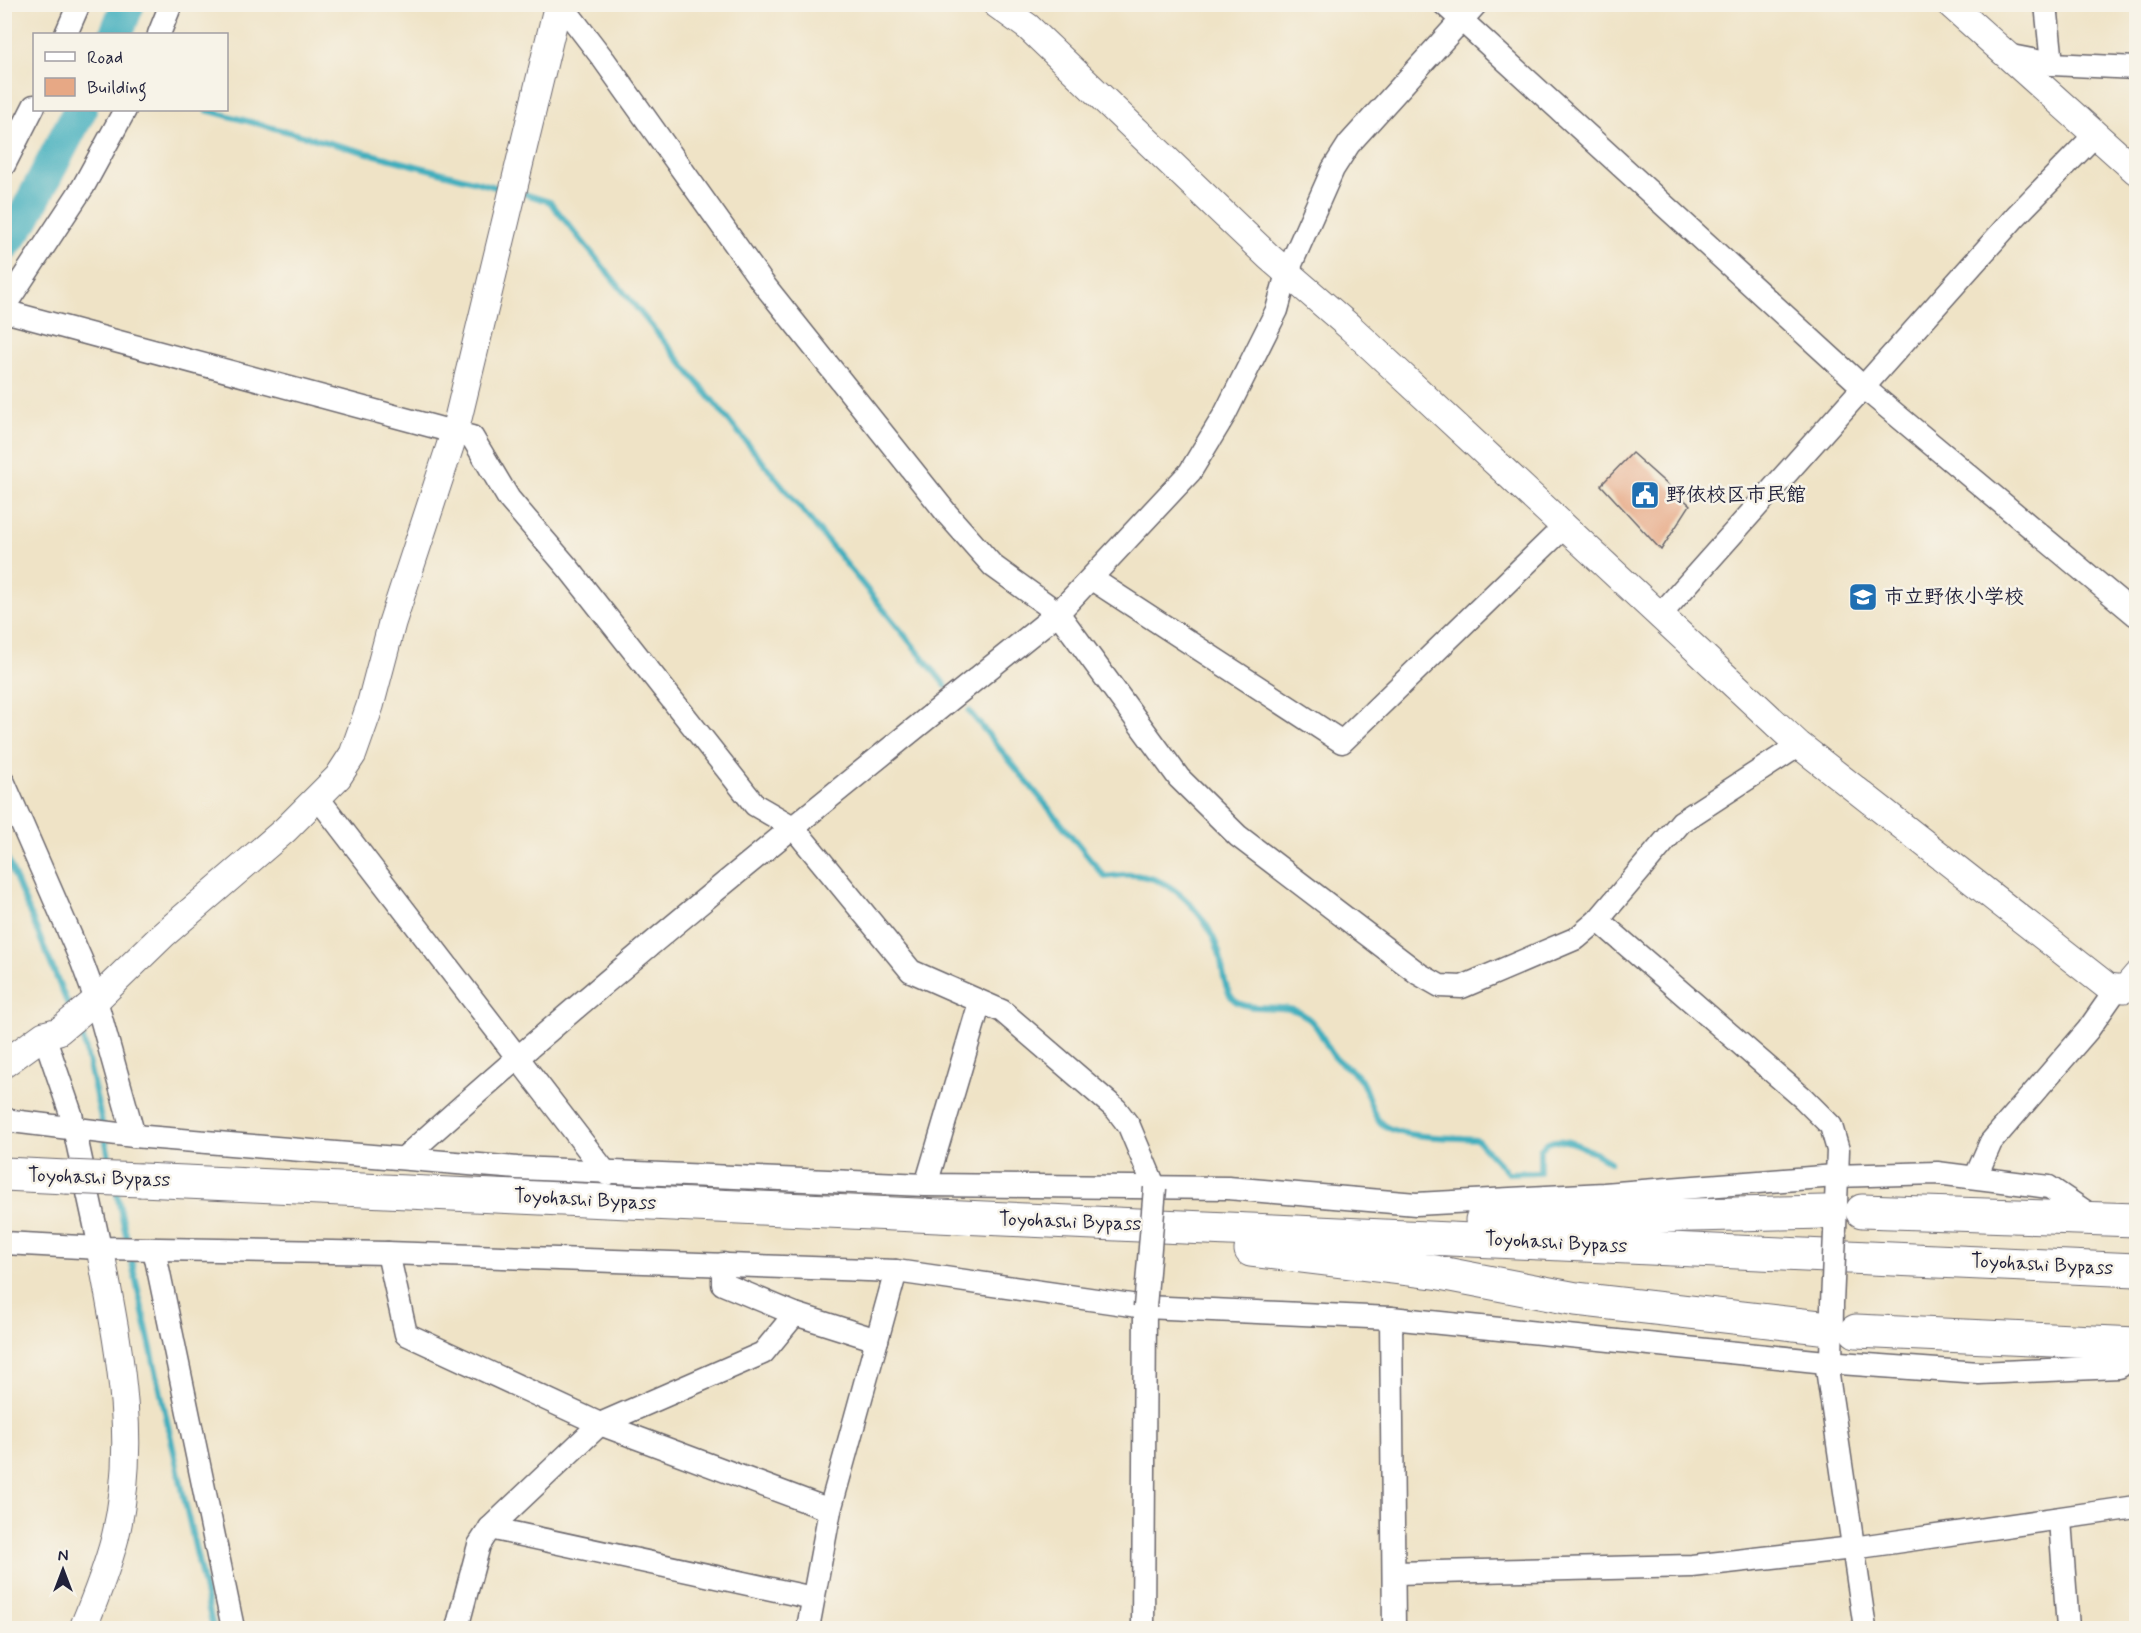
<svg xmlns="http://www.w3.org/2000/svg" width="2141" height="1633" font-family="Mynerve,'Klee One',sans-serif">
<rect width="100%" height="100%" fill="#f7f3e8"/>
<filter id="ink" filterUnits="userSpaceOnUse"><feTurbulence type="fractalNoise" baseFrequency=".0167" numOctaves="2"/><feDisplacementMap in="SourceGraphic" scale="12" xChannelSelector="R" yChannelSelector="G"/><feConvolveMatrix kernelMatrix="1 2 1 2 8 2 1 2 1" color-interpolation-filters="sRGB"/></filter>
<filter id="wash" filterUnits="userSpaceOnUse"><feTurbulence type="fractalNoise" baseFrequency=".008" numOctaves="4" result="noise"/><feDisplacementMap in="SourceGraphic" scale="24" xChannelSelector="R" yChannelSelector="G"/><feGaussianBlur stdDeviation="1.35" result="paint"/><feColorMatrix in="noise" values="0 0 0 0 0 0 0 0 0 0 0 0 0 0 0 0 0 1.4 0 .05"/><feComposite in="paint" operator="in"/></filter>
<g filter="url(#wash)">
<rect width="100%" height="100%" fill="#efe3c6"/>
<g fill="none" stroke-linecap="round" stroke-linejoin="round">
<g stroke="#40aebd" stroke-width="6">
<polyline points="206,110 503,189"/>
<polyline points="525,194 550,202 946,686"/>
<path d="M969 711 1105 877C1119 875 1132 873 1146 877 1180 884 1209 921 1219 952 1223 966 1223 989 1234 1000 1251 1014 1285 1001 1304 1015 1320 1026 1323 1041 1333 1055 1339 1065 1354 1069 1360 1079 1369 1092 1370 1113 1382 1124 1401 1139 1452 1137 1476 1139L1508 1173 1540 1172V1150C1557 1127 1592 1152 1610 1162"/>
<polyline points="4,851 71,1012"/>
<polyline points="77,1024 83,1038 103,1127"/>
<polyline points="105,1137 111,1168"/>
<polyline points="116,1190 128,1244"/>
<polyline points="130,1254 213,1628"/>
</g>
<g stroke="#40aebd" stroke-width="34">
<polyline points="116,34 128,4"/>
<polyline points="4,245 23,219 80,110"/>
</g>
</g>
<g id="blocks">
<polygon fill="#e7a885" points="1632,453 1690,505 1661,550 1601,485"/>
</g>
</g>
<g filter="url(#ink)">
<use href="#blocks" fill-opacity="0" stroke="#6a666c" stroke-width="1.5"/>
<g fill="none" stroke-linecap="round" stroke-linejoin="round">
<g stroke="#6a666c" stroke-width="25">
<g id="minor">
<polyline points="561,4 604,60 762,282 948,515 993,566 1058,613 1179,778 1238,836 1419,974 1440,986 1462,987 1577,938 1598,920 1681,822 1799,745"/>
<polyline points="1444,4 1863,387 2136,615"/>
<polyline points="2046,4 2052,64"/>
<polyline points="66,34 79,4"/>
<polyline points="159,34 171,4"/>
<polyline points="2006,55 2052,64 2136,68"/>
<polyline points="4,165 34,106"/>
<polyline points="4,307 83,187 125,110"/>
<polyline points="4,311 472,437 509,499 569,569 755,805 793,827 911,971 1002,1011 1116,1109 1129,1126 1155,1188"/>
<polyline points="1092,579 1342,742 1565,526"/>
<polyline points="1661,614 2016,216 2095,135"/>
<polyline points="4,783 82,962 96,1000 134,1136"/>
<polyline points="318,798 607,1174"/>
<polyline points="1598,920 1803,1098 1831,1126 1838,1150 1835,1229"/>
<polyline points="44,1035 71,1114 100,1248"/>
<polyline points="4,1120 134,1136 517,1168 926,1185 1228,1188 1416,1204 1604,1194 1835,1176 1937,1173 2049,1187 2092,1216"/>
<path d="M404 1158C615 968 837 791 1058 613L1190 472 1225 414 1277 310 1287 273 1333 169 1349 144 1476 4"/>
<polyline points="1976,1176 1991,1142 2088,1030 2116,990"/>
<polyline points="926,1185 980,1002"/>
<polyline points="4,1243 100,1248 388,1253 896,1271 1145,1307 1391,1318 1826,1362 1979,1373 2119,1367 2136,1354"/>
<polyline points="154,1249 233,1628"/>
<polyline points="388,1253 406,1334 600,1424 830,1510"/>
<polyline points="723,1264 723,1284 795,1314 877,1340"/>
<polyline points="1391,1318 1394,1628"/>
<polyline points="1826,1362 1865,1628"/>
<polyline points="1831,1362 1832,1307"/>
<polyline points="2060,1520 2068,1628"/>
<polyline points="490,1528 813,1598"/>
<polyline points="1395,1573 1692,1566 1853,1548 2136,1507"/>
<polyline points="457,1628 479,1545 490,1528 600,1424 763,1353 795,1314"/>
<polyline points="808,1628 830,1510 896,1271"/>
<polyline points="1143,1628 1145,1307"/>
</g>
</g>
<g stroke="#6a666c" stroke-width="29">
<g id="tertiary">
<polyline points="996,4 1028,27 1269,257 1351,328 1799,745 2108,987 2125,989 2136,976"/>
<polyline points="1950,4 2136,171"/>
<polyline points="4,1064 44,1035 59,1031 96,1000 163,935 285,830 338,777 353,754 370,706 392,623 455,431 558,4"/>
<path d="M83 1628C95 1599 107 1569 115 1538 139 1439 118 1346 100 1248"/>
</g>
</g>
<g stroke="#6a666c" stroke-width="35">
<g id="trunk">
<polyline points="4,1174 66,1177"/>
<polyline points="141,1180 2136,1270"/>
<polyline points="1862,1211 2136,1220"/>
<polyline points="1482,1220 1824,1212"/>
<polyline points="1251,1250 1435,1272 1576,1299 1820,1327"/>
<polyline points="1856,1331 2136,1344"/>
</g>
</g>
<use href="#minor" stroke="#fff" stroke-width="22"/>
<use href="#tertiary" stroke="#fff" stroke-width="27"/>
<use href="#trunk" stroke="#fff" stroke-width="33"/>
<g stroke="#6a666c" stroke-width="25" stroke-linecap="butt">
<g id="minor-bridge">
<polyline points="1832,1304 1835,1233"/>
<polyline points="1145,1307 1155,1188"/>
</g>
</g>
<g stroke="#6a666c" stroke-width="35" stroke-linecap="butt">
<polyline id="trunk-bridge" points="66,1177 141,1180"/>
</g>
<use href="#minor-bridge" stroke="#fff" stroke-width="22"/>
<use href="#trunk-bridge" stroke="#fff" stroke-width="33"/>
</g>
</g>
<defs>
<g id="civic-square" transform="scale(1.5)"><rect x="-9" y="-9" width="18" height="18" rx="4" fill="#1f6fb2" stroke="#f7f3e8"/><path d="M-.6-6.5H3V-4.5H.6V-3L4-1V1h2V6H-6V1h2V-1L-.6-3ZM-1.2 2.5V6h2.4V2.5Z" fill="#fff"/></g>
<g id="school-square" transform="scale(1.5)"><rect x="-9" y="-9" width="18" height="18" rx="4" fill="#1f6fb2" stroke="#f7f3e8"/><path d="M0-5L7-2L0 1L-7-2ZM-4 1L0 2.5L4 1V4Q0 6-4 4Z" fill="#fff"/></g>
</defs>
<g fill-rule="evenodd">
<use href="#civic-square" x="1645" y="495"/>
<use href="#school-square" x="1863" y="597"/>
</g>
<g text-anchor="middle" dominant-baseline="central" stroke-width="5" stroke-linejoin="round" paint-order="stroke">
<g font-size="20" font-weight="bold" fill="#22223b" stroke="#f7f3e8" text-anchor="start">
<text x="1666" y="495">野依校区市民館</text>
<text x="1884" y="597">市立野依小学校</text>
</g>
<g font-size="20" fill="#22223b" stroke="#f7f3e8">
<text transform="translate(99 1178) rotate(2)">Toyohashi Bypass</text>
<text transform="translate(585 1200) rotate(3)">Toyohashi Bypass</text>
<text transform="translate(1070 1222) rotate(2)">Toyohashi Bypass</text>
<text transform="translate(1556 1243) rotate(3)">Toyohashi Bypass</text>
<text transform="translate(2042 1265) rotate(3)">Toyohashi Bypass</text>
</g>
</g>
<rect width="2141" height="1633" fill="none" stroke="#f7f3e8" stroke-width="24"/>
<rect x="33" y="33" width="195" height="78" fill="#f7f3e8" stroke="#a29fa3" stroke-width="1.5"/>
<rect x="45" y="52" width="30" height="9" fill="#ffffff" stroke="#a29fa3" stroke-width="1.5"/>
<text x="87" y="63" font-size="18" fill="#22223b">Road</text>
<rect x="45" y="78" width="30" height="18" fill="#e7a885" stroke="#a29fa3" stroke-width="1.5"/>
<text x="87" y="93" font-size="18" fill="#22223b">Building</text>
<g transform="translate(63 1570)" stroke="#f7f3e8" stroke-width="4.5" paint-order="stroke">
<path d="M0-4.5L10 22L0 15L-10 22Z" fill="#22223b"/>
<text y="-9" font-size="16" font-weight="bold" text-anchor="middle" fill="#22223b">N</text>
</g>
</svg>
